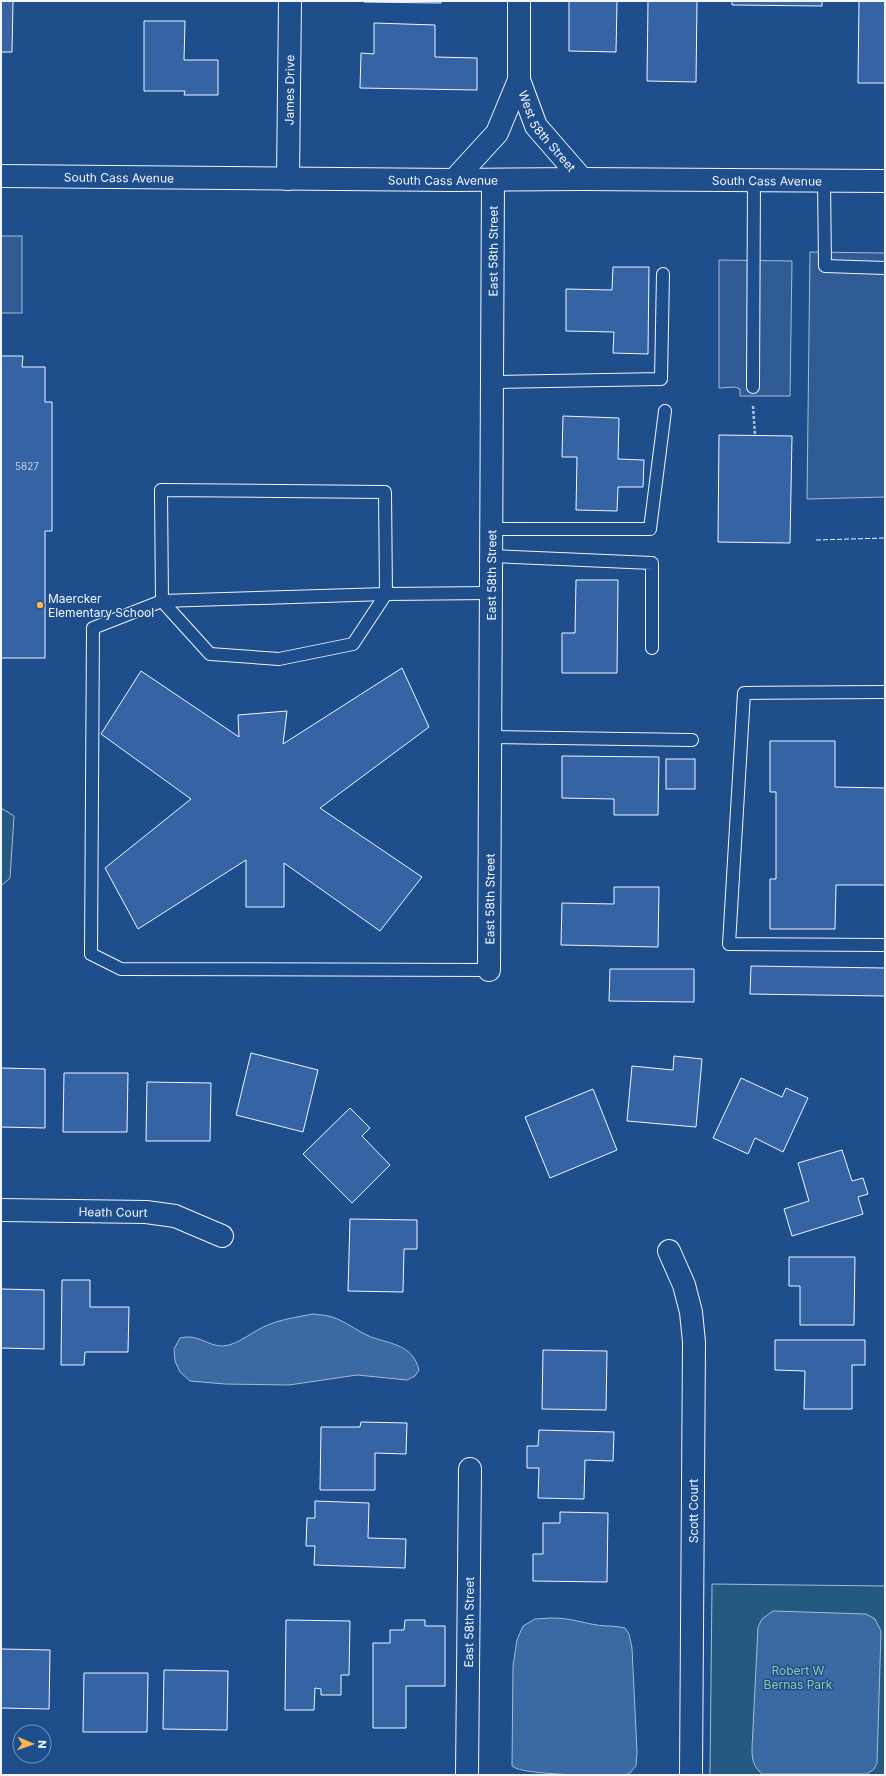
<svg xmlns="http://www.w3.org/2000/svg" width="886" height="1776" font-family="Inter,sans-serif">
<rect width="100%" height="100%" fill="#1f4e8c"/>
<g fill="#245a82" stroke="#a8bbd7">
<polygon points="1,808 14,816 10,878 1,886"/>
<polygon points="712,1584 885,1586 885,1775 710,1775"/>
</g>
<g fill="#305b95" stroke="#a8bbd7">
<rect x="1" y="236" width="21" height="77"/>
<polygon points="810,252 885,253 885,497 807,499"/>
<polygon points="719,260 792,261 790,396 740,396 740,389 735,387 719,388"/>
</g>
<g fill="#3b69a3" stroke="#a8bbd7">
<path d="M313 1314C319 1315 326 1315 332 1317 345 1321 357 1331 371 1337 391 1344 413 1345 419 1370L415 1376 407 1380 357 1375 289 1385 225 1384 190 1381 180 1372 175 1361 174 1349 180 1338C198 1333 208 1347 224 1346 240 1344 254 1330 268 1325 282 1319 298 1317 313 1314Z"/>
<path d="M773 1611 866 1614 875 1619 881 1631 877 1763 874 1769 867 1774H762C753 1766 752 1760 752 1748L758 1627 762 1619Z"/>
<path d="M551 1618C567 1618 577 1621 591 1624 603 1627 614 1625 625 1628L629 1634 632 1648 637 1752 636 1766 629 1774C612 1776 522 1776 512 1766L513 1666 517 1640 523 1626 535 1619Z"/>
</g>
<g fill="#3563a3" stroke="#f2f6ff">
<polygon points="1,1 13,1 12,52 1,52"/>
<polygon points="364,1 441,1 441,3 364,2"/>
<polygon points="569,1 617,1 616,52 569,51"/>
<polygon points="648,1 697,1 696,82 647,81"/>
<polygon points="732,1 822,1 822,6 732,5"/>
<polygon points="859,1 885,1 885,83 858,83"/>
<polygon points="144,21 185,21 184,60 218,60 218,95 184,95 185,91 144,91"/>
<polygon points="374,23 435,25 435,57 477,58 477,90 360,88 361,53 374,54"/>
<polygon points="613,267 649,267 648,354 613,353 614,332 566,331 566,289 612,290"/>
<polygon points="1,356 23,356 22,367 45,367 45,402 52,402 52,531 45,531 45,658 1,658"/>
<polygon points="563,416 619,418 618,459 644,460 643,487 618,487 617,511 576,510 577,457 562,457"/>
<polygon points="719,435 792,436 790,543 718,542"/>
<polygon points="576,580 618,580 617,673 562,673 562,633 575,633"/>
<polygon points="402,668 429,727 320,808 422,877 380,931 284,863 284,907 246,907 246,860 138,929 105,868 191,799 101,734 141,671 239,737 238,715 287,711 283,744"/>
<polygon points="770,741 835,741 835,787 885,788 885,885 836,885 835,929 770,929 770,879 776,879 776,792 770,792"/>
<polygon points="562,756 659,757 658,815 614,815 614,799 562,798"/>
<rect x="666" y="759" width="29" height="30"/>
<polygon points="614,887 659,887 658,947 561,945 562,903 614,904"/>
<polygon points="751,966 885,968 885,996 750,994"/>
<polygon points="610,969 694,969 694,1002 609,1001"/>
<polygon points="251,1053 318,1070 303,1132 236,1115"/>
<polygon points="674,1056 702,1059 696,1127 627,1121 632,1066 673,1070"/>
<polygon points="1,1068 45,1069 45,1128 1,1127"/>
<polygon points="64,1073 128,1073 127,1132 63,1132"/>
<polygon points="741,1078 782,1097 786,1088 808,1098 783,1152 755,1138 748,1154 713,1138"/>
<polygon points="147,1082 211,1083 210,1141 146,1141"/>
<polygon points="593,1089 617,1150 550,1178 525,1117"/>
<polygon points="350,1108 370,1128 362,1136 390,1165 352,1203 303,1154"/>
<polygon points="842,1150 852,1181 863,1178 868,1194 858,1197 863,1214 792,1236 784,1209 809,1201 798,1163"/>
<polygon points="350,1219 417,1220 417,1249 404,1249 403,1292 348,1291"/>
<polygon points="789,1257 855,1257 854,1325 800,1325 800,1286 789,1286"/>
<polygon points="62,1280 90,1280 90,1307 129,1307 128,1352 85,1352 84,1365 61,1365"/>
<polygon points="1,1289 44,1290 44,1349 1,1348"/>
<polygon points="775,1340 865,1340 865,1365 852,1365 852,1409 804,1409 805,1371 775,1370"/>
<polygon points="543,1350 607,1351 606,1410 542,1409"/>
<polygon points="361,1422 407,1423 406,1454 375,1453 375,1490 320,1490 321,1427 360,1427"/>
<polygon points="539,1430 614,1432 613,1461 585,1460 584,1499 538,1498 539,1468 527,1468 527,1446 538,1446"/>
<polygon points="315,1501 369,1503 368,1538 406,1539 405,1568 314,1565 315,1546 306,1546 307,1518 315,1518"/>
<polygon points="560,1512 608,1513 607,1582 533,1581 533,1554 543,1554 543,1523 560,1523"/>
<polygon points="286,1620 350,1621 349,1675 341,1675 341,1695 321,1695 321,1689 315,1688 314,1710 285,1710"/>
<polygon points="405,1620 425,1620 425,1626 445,1626 445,1686 406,1686 406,1728 373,1728 373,1643 390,1643 390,1630 404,1630"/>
<polygon points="1,1649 50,1650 49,1709 1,1708"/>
<polygon points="164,1670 228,1671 227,1730 163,1729"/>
<polygon points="84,1673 148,1673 147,1732 83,1732"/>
</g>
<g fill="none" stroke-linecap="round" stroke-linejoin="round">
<g stroke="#f2f6ff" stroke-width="14">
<g id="lane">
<polyline points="824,180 825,266 885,268"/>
<polyline points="492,382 661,379 663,274"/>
<polyline points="753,387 754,180"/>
<polyline points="491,529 650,529 665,411"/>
<polyline points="491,556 652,563 652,648"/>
<polyline points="386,594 162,601 93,628 91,954 121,969 489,970"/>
<polyline points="386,594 353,644 279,659 210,654 162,601 161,490 385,492 386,594 491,593"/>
<polyline points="885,692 744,693 729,944 885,945"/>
<polyline points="490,737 692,740"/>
</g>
</g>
<g stroke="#f2f6ff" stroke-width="24">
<g id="street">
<path id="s1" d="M519 1V80L536 126 582 179"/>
<path id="s2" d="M288 179 290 1"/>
<polyline points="454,180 497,133 519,80"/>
<path id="s3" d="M489 970 493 180"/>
<path id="s4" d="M1 1210 146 1212 175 1216 222 1236"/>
<polyline points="669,1251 684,1285 691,1312 694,1342 691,1775"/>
<path id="s5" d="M467 1775 470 1469"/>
</g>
</g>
<g stroke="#f2f6ff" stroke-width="24">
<g id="secondary">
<path id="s6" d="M1 176 454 180 582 179 885 181"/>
</g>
</g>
<polyline stroke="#b3c4dc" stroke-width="2.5" stroke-dasharray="3 2" stroke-linecap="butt" points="753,406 755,435"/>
<use href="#lane" stroke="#1f4e8c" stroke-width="12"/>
<use href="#street" stroke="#1f4e8c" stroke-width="22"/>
<use href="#secondary" stroke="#1f4e8c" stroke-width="22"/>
<polyline stroke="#f2f6ff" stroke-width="1" stroke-dasharray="5 2" stroke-linecap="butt" points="816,540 885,538"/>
</g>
<circle fill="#ffb74d" stroke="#1f4e8c" stroke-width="1.5" cx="40" cy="605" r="4"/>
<g text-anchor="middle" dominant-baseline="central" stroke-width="3" stroke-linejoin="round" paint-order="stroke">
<g font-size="10" fill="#c3d1e8">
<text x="27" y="466">5827</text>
</g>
<g font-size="12" fill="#f2f6ff" stroke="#1f4e8c">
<text stroke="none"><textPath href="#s2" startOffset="89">James Drive</textPath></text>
<text stroke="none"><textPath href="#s1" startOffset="138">West 58th Street</textPath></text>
<text stroke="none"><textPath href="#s6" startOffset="118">South Cass Avenue</textPath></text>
<text stroke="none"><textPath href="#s6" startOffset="442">South Cass Avenue</textPath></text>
<text stroke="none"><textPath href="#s6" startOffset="766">South Cass Avenue</textPath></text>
<text stroke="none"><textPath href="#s3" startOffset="719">East 58th Street</textPath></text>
<text stroke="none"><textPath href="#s3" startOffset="395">East 58th Street</textPath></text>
<text stroke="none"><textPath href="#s3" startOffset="71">East 58th Street</textPath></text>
<text stroke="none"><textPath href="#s4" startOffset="112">Heath Court</textPath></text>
<text transform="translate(693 1511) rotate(-90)">Scott Court</text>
<text stroke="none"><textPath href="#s5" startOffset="153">East 58th Street</textPath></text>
</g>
<g font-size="12" fill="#f2f6ff" stroke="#1f4e8c" text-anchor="start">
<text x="48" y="598">Maercker<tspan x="48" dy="14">Elementary School</tspan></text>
</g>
<g font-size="12" fill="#97c8a6" stroke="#1f4e8c">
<text x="798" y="1670">Robert W<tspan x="798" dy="14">Bernas Park</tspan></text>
</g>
</g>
<rect width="886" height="1776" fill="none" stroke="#f2f6ff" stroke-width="4"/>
<g transform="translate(32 1744) rotate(92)"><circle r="19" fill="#1f4e8c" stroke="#7391ba"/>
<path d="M0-3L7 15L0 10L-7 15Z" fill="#ffb74d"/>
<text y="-6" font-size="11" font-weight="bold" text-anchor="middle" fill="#f2f6ff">N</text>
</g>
</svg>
